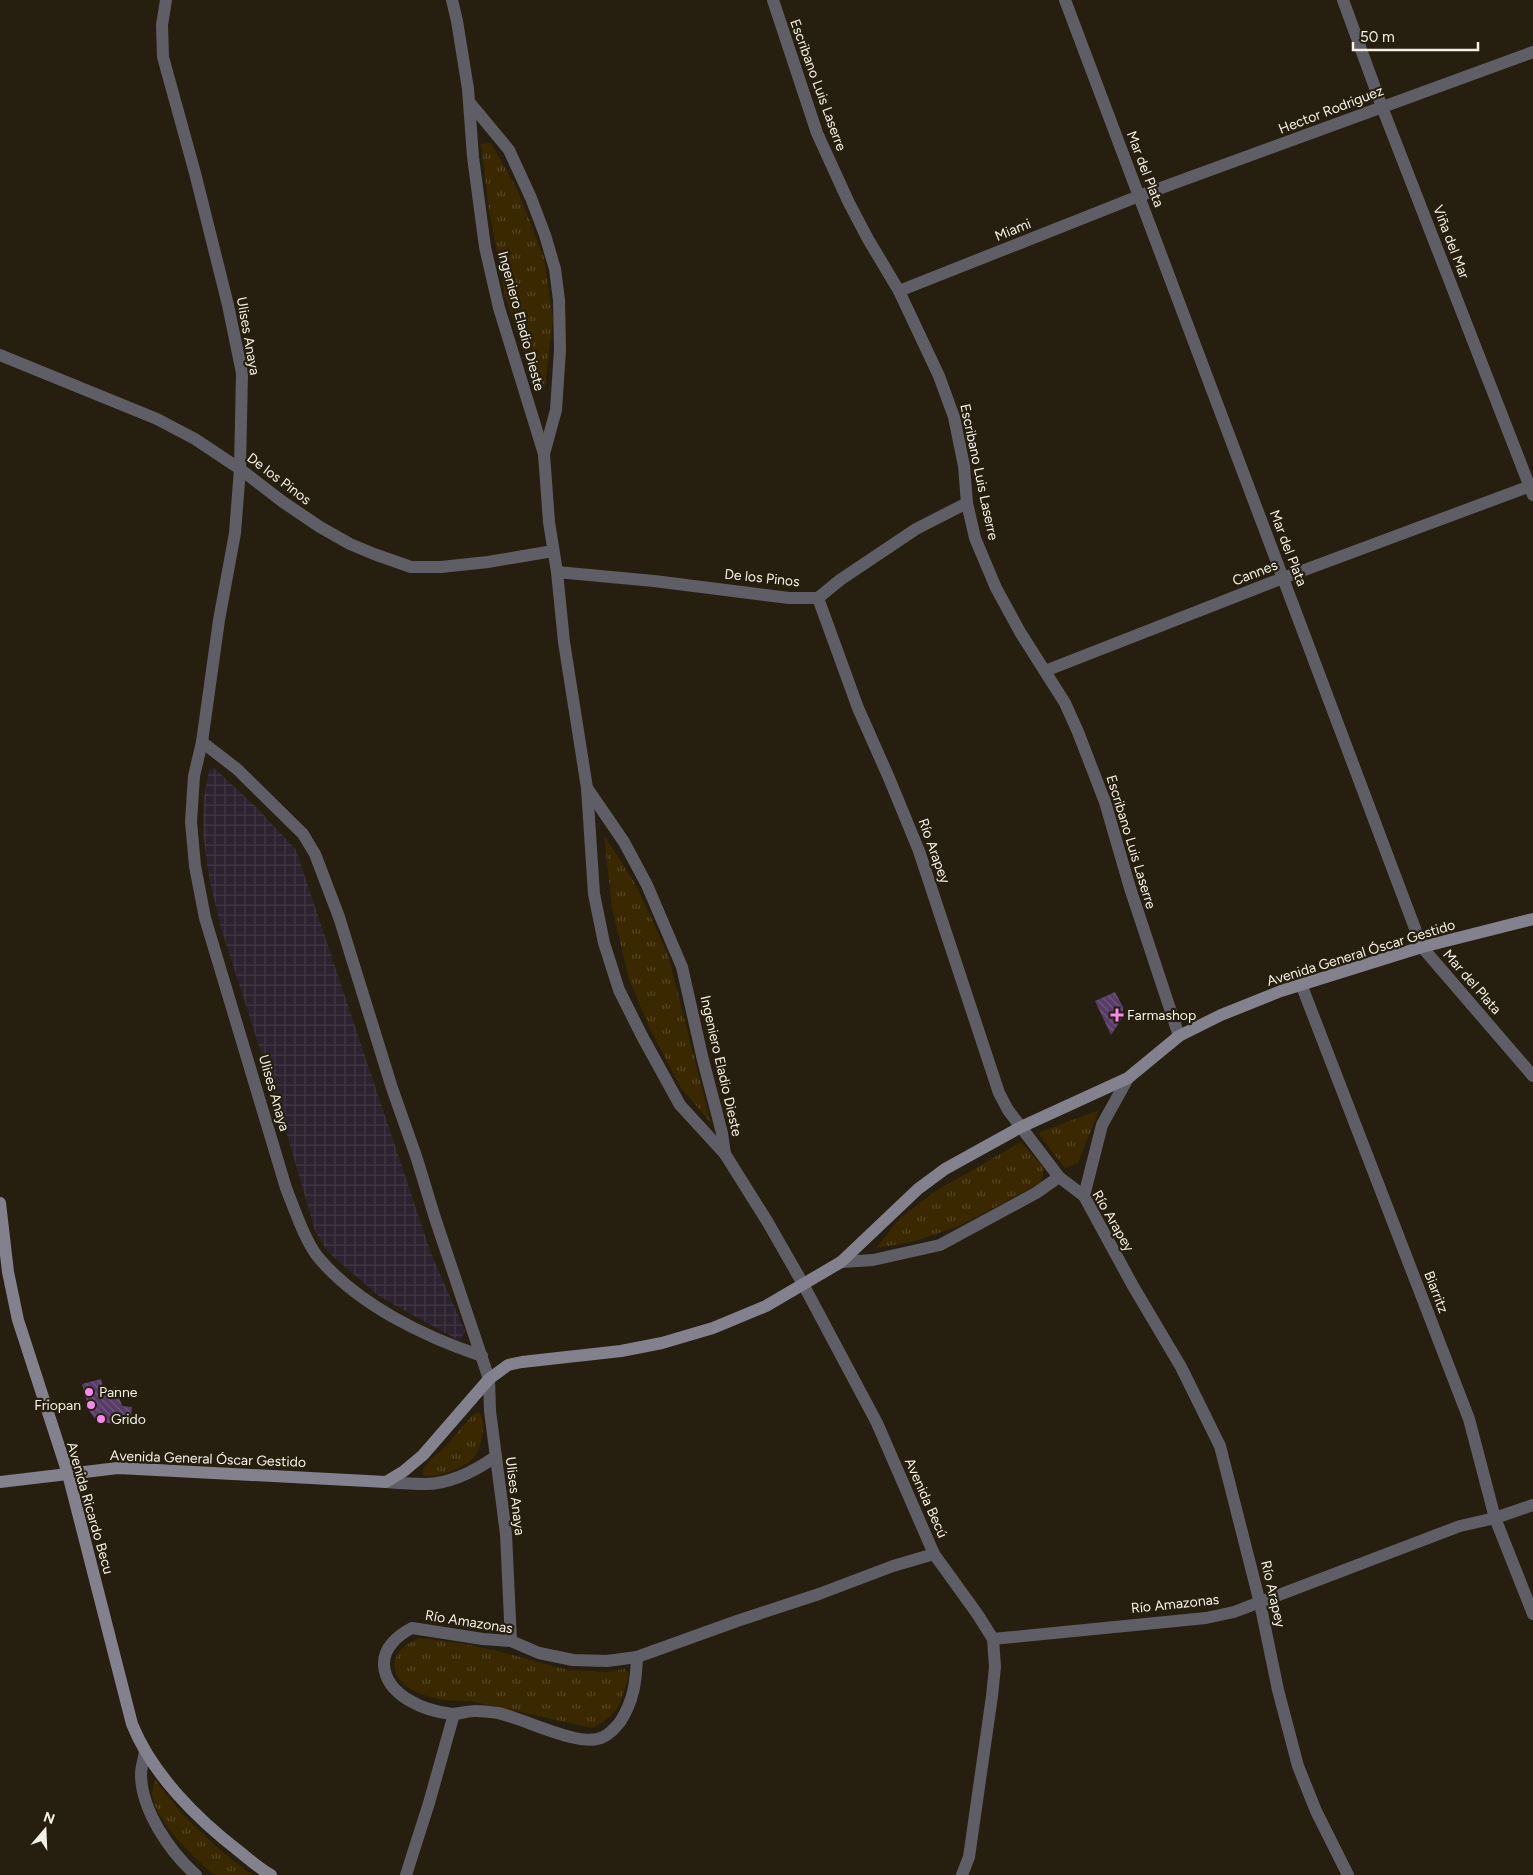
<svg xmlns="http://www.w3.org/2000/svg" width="1533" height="1875" font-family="Figtree,sans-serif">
<defs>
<pattern id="industrial-grid" width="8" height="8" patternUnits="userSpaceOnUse" patternTransform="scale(1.25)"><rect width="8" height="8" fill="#2d2230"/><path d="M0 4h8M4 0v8" fill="none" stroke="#423844"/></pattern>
<pattern id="grass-tufts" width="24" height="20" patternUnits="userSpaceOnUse" patternTransform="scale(1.25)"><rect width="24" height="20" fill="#392800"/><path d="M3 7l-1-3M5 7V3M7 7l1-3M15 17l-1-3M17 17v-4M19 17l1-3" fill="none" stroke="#564825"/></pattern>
<pattern id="building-back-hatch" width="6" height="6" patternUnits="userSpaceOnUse" patternTransform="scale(1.25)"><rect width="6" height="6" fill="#583c68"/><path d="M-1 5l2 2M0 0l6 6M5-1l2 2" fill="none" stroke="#71587d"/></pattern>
</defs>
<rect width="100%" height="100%" fill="#261f0f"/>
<polygon fill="url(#industrial-grid)" points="214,768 257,808 296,850 431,1253 465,1331 460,1341 380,1297 328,1252 315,1231 284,1124 221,928 209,878 203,833 204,797 209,770"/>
<g fill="url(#grass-tufts)">
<polygon points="491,143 518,191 544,258 553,319 545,386 536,392 505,295 489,210 481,144"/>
<polygon points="604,835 637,887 668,955 711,1123 681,1088 651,1031 629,979 612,908"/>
<polygon points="1099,1110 1078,1163 1065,1168 1038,1133"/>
<polygon points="1021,1142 1044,1168 1041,1183 959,1226 912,1242 876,1248 900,1218 934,1192"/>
<path d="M478 1412C483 1416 484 1423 483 1430 482 1438 480 1449 475 1456 468 1467 435 1480 423 1475V1470L431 1459 445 1447 471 1417Z"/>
<path d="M420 1638 460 1643 502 1652 568 1670 607 1672 625 1669 629 1674C621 1702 621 1714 592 1728L471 1701C453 1701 431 1700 414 1691 385 1675 389 1649 420 1638Z"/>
<path d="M155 1780 183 1815 221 1851 252 1875H214C194 1857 157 1824 152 1795 152 1791 154 1784 155 1780Z"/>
</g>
<g fill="url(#building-back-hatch)">
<polygon points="1115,992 1123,1007 1123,1017 1111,1035 1095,1001"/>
<polygon points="101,1379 104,1391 116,1387 122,1406 132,1407 130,1426 101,1422 95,1419 90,1412 82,1384"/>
</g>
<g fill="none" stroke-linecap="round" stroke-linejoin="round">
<g stroke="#5f5e66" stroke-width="12">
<path d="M166 0 162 25 163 57 195 173 228 305 242 373 240 469 235 533 219 620 202 742 194 776 191 822 195 866 205 918 286 1188C294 1208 305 1241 318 1257 358 1305 425 1337 482 1356"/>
<polyline points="452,0 457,21 468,89 473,157 485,247 499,308 544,454 549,522 557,572 564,642 587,788 594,894 604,943 619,990 642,1036 680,1105 725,1154 767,1221 803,1284 877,1423 934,1554 978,1615 993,1639 995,1667 992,1696 969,1857 962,1875"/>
<polyline points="773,0 817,133 849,203 868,239 899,291 939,376 954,417 964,466 967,503 975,538 996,588 1020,632 1065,703 1078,732 1105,802 1130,888 1179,1036"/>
<polyline points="1065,0 1422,947 1533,1076"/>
<polyline points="1343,0 1382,107 1533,495"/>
<polyline points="470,103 509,150 531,198 545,235 555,269 559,300 560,350 556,410 544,454"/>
<polyline points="899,291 1139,196 1533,52"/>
<polyline points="0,355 157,419 195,439 240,469 283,502 320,527 350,544 374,554 411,567 441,567 488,562 553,551"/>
<polyline points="557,572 654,581 789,598 818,598 840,580 916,529 967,503"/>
<polyline points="818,598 858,708 889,778 919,851 999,1093 1008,1110 1059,1177 1084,1196 1133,1286 1181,1367 1220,1446 1260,1603 1278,1690 1298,1766 1316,1811 1348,1875"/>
<polyline points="1045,671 1283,578 1533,485"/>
<polyline points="202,742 237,769 303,834 315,854 339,917 392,1088 417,1159 435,1218 489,1379 490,1411 506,1534 511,1641"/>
<polyline points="587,788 624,842 647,885 682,967 703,1060 722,1133 725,1154"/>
<polyline points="1301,984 1469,1419 1495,1518 1533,1614"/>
<polyline points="1084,1196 1102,1125 1128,1078"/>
<polyline points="841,1262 873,1260 940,1245 1036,1193 1059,1177"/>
<path d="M386 1482C399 1483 412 1484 425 1484 450 1484 475 1471 495 1457"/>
<path d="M412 1628 483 1639 511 1641 539 1653 573 1660 607 1661 637 1657C636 1682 634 1700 620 1722 616 1727 610 1734 603 1737 581 1749 523 1718 498 1713 491 1712 482 1711 475 1711 467 1711 460 1714 452 1714 425 1711 386 1696 384 1665 383 1648 398 1635 412 1628Z"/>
<polyline points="993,1639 1206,1618 1234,1612 1460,1526 1495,1518 1533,1505"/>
<polyline points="637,1657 737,1621 819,1594 893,1566 934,1554"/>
<path d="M145 1751C144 1759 141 1767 141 1774 141 1810 170 1852 196 1875"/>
<polyline points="406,1875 429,1803 454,1714"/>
</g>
<g stroke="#83818e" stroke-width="12">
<path d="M0 1203 8 1272 18 1320 68 1474 132 1724C152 1774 197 1819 240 1852 250 1860 260 1869 271 1875"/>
<polyline points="0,1482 118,1468 386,1482 404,1471 423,1455 489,1379 508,1365 522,1362 621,1351 662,1343 713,1328 766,1306 841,1262 918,1189 945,1169 1021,1127 1128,1078 1179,1036 1221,1015 1281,991 1422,947 1533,919"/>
</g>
</g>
<g fill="#f788ec" stroke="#261f0f" stroke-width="2">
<path d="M1114.5 1007.5h5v5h5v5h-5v5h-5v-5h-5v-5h5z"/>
<circle cx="89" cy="1392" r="5"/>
<circle cx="91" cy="1405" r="5"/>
<circle cx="101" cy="1419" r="5"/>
</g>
<g text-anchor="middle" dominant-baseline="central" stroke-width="4.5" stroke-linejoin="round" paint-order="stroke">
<g font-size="14" fill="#f4f0e5" stroke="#261f0f">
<text transform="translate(818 85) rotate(70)">Escribano Luis Laserre</text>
<text transform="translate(1331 110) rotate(-21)">Hector Rodriguez</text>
<text transform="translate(1145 169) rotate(69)">Mar del Plata</text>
<text transform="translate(1013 230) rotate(-22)">Miami</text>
<text transform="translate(1451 242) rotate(69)">Viña del Mar</text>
<text transform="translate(521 321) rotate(75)">Ingeniero Eladio Dieste</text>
<text transform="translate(248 336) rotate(80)">Ulises Anaya</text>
<text transform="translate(979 472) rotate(78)">Escribano Luis Laserre</text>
<text transform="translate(279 479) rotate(37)">De los Pinos</text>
<text transform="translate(1288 548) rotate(69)">Mar del Plata</text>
<text transform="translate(1255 573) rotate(-21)">Cannes</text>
<text transform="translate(762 578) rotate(6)">De los Pinos</text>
<text transform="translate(1131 842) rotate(73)">Escribano Luis Laserre</text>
<text transform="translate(934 851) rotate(70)">Río Arapey</text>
<text transform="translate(1361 953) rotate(-17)">Avenida General Óscar Gestido</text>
<text transform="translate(1472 982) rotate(49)">Mar del Plata</text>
<text transform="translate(721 1066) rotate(77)">Ingeniero Eladio Dieste</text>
<text transform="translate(274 1093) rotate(74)">Ulises Anaya</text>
<text transform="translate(1113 1221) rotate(60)">Río Arapey</text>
<text transform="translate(1436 1292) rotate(69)">Biarritz</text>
<text transform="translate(208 1459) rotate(2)">Avenida General Óscar Gestido</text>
<text transform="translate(515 1496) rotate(83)">Ulises Anaya</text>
<text transform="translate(926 1498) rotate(66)">Avenida Becú</text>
<text transform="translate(90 1508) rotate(74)">Avenida Ricardo Becu</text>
<text transform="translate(1273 1594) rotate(77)">Río Arapey</text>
<text transform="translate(1175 1604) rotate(-6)">Río Amazonas</text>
<text transform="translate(469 1622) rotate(9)">Río Amazonas</text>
</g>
<g font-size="14" fill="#f4f0e5" stroke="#261f0f" text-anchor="start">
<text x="1127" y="1015">Farmashop</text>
<text x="99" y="1392">Panne</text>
<text x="81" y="1405" text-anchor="end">Friopan</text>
<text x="111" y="1419">Grido</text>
</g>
</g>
<g transform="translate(45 1830) rotate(19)" stroke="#261f0f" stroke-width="4" paint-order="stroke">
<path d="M0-4L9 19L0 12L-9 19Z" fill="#f4f0e5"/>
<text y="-8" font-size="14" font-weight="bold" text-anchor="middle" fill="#f4f0e5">N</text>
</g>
<path d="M1353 42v8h125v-8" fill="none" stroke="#f4f0e5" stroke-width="2.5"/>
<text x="1360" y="42" font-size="15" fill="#f4f0e5" stroke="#261f0f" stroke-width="4" paint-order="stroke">50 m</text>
</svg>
